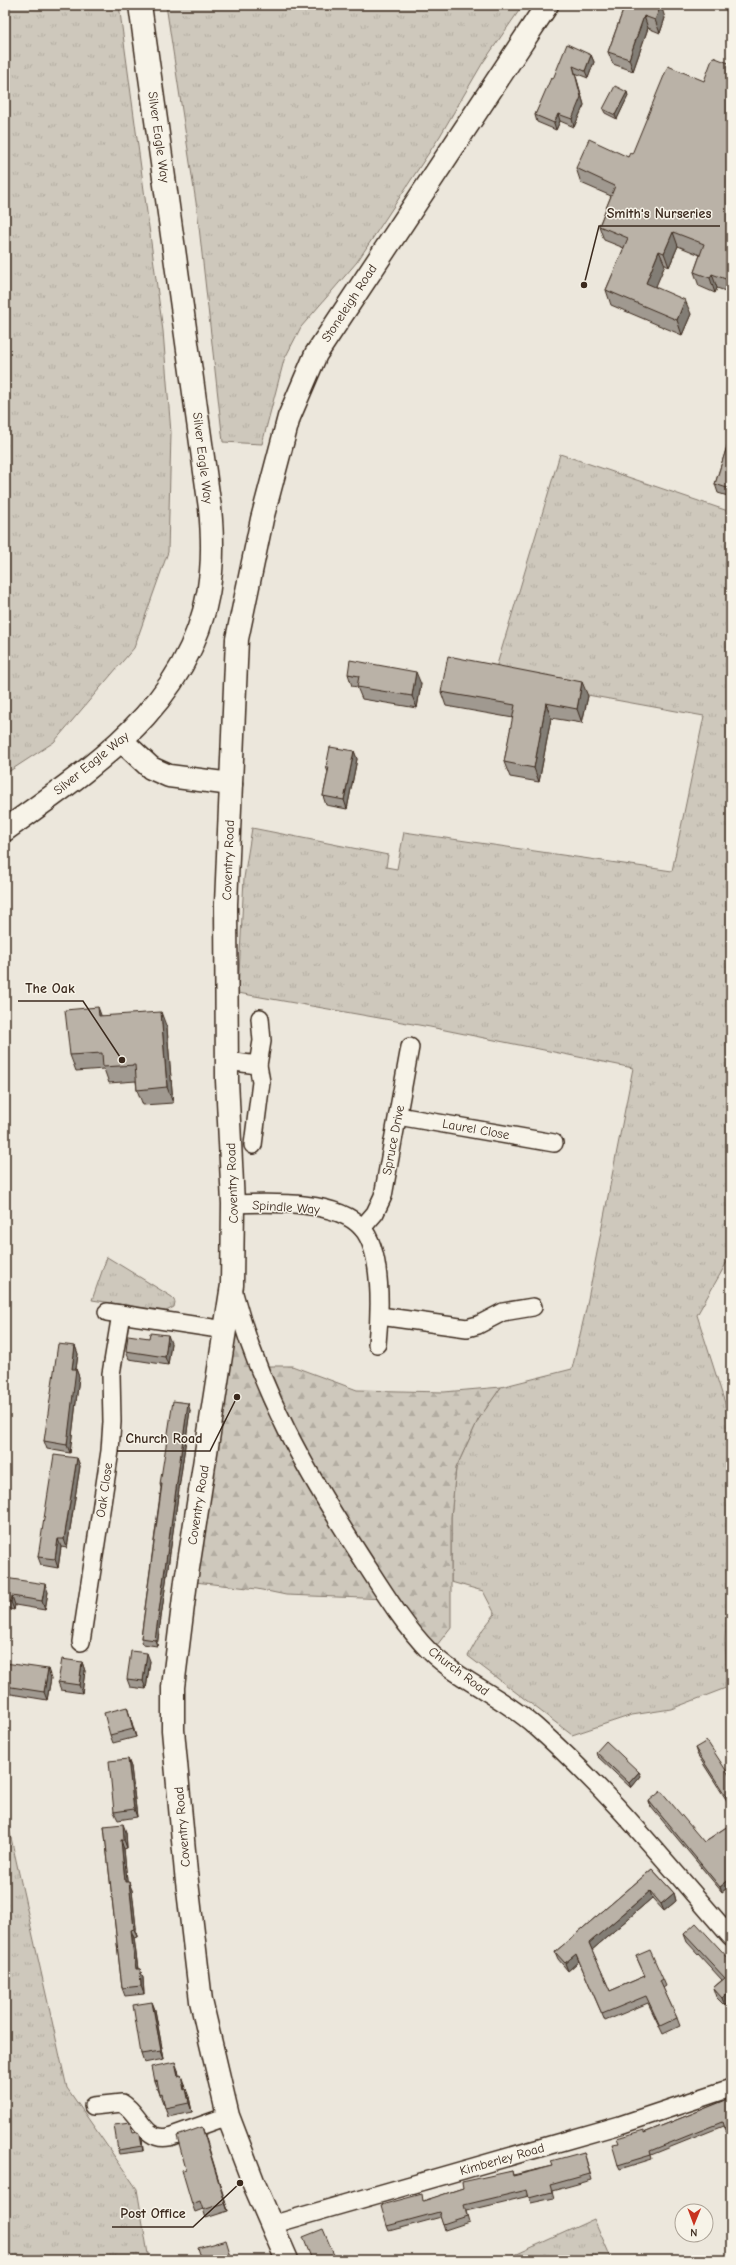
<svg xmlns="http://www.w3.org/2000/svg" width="736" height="2265" font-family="'Comic Neue',sans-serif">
<defs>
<pattern id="grass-tufts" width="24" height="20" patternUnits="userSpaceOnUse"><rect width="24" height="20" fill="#cec8bc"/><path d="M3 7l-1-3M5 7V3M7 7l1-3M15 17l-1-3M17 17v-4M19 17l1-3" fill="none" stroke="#b2aca1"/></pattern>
<pattern id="forest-firs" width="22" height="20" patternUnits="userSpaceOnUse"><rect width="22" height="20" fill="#cec8bc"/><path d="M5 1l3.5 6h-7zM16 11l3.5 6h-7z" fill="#b2aca1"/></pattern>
</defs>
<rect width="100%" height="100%" fill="#ece7dc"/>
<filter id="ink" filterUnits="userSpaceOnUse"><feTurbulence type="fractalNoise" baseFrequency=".025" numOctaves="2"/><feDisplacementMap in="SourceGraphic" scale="8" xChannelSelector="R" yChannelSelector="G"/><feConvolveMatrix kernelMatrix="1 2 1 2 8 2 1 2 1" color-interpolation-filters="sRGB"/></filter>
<g filter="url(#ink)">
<g fill="url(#grass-tufts)" stroke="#84796d">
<polygon points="5,5 119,5 163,331 171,433 168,552 134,648 54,742 5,774"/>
<polygon points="166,5 523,5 482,64 440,136 357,262 301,327 284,360 262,444 223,442 197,209"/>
<polygon points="560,454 731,512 731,1255 697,1315 731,1422 731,1542 725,1640 726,1664 731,1672 731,1686 671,1709 632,1715 572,1735 468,1656 483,1629 495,1614 483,1591 451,1582 451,1517 456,1468 478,1420 501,1387 572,1369 586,1309 633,1068 430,1027 238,993 244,878 252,828 388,855 386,867 397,869 404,832 672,871 704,716 493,678"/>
<polygon points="107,1257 172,1297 175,1302 174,1307 166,1311 92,1300"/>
<polygon points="5,1811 67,2088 137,2189 149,2260 5,2260"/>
<polygon points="594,2219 612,2260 504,2260"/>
</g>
<polygon fill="url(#forest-firs)" stroke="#84796d" points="232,1285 257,1366 292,1366 357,1390 444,1392 501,1387 478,1420 456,1468 451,1517 451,1627 437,1645 429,1651 388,1599 286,1595 257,1589 186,1581"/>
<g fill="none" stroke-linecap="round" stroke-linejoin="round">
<g stroke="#3b2a1e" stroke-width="20">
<g id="street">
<polyline points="227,1061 258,1065"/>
<polyline points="398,1116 554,1143"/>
<polyline points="253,1145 261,1082 258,1065 262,1041 260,1018"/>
<path d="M233 1204C268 1203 337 1199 362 1228 383 1252 380 1314 377 1344"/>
<polyline points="362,1228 375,1213 383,1196 410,1047"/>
<path d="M233 1290C260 1392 306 1472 363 1560 381 1588 405 1627 429 1651 460 1681 503 1697 535 1726 607 1789 668 1865 731 1937"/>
<polyline points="107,1312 225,1330"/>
<polyline points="380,1316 467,1328 478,1325 503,1312 533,1307"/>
<polyline points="81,1642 110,1451 112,1422 111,1374 121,1314"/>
<path d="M93 2106 122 2103C140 2113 144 2142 169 2137L228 2116"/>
<polyline points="271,2225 620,2125 731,2088"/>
</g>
</g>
<g stroke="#3b2a1e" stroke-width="25">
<g id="secondary">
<polyline points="122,741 151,768 169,776 231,784"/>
<path d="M5 830C98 763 200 697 211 572 213 550 212 529 210 508L140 5"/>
<polyline points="287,2260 254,2184 228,2116 201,2001 186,1873 173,1730 173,1687 186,1581 232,1285 233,1204 227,1080 226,904 237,639 262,519 289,417 316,354 547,5"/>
</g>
</g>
<use href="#street" stroke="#f7f3e8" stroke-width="17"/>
<use href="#secondary" stroke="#f7f3e8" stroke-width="22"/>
</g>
<g fill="#a09990" stroke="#3b2a1e">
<polygon points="625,5 665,18 660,33 648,28 633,71 613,64 608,52"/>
<polygon points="591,55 594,62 588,78 575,73 584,105 574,127 560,121 556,130 537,122 535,115 553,79"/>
<polygon points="731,64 731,293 717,288 715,293 699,286 694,272 700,255 678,246 669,267 665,265 655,287 691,314 682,335 611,305 606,290 624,248 604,240 599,226 611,196 581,183 576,168 628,157 632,154 704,81"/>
<polygon points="627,92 628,96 617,119 605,113 603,109"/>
<polygon points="731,434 731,497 718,493 715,484"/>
<polygon points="348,674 421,684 417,708 362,699 357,687 352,686"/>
<polygon points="441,692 588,696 582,723 551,718 539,782 510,777 504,762 513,718 446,706"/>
<polygon points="354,751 357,759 347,809 326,805 323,796 328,772 326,767"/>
<polygon points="102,1016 167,1028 173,1103 143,1105 137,1090 136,1081 109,1083 104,1069 76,1071 70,1055"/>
<polygon points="171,1343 168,1365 129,1359 126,1351"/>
<polygon points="75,1346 78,1354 76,1369 79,1377 70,1453 47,1449 44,1441"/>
<polygon points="190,1410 157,1646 143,1644 141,1638 161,1488 160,1484"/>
<polygon points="77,1458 80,1466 67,1548 61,1547 58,1568 41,1565 38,1557"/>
<polygon points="5,1578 48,1592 45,1610 15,1605 14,1610 5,1608"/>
<polygon points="150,1661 146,1689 130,1687 127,1679"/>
<polygon points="82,1662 85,1671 82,1693 61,1690 58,1682"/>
<polygon points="5,1663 51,1678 47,1700 5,1693"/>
<polygon points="130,1716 136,1737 113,1743 110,1735"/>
<polygon points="695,1748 731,1778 731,1807 697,1754"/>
<polygon points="596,1752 639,1772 641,1776 631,1788 597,1756"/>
<polygon points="128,1759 131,1767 137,1817 118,1820 114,1812"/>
<polygon points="649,1801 704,1842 731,1824 731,1885 722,1892 651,1807"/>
<polygon points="104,1826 126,1832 127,1848 124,1849 127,1882 132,1890 137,1937 134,1938 138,1969 140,1969 143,1978 144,1994 125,1996 122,1988"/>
<polygon points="652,1869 674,1893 676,1901 664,1911 652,1898 592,1950 610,1991 645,1976 636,1956 663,1979 666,1986 663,1988 677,2018 680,2026 663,2034 648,2003 605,2021 579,1961 568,1971 558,1959 555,1952"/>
<polygon points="684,1934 731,1961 731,2001 725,2006 716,1997 713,1988 722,1980 687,1942"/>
<polygon points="152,2002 155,2010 164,2059 144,2063 141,2054"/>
<polygon points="178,2070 179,2076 184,2084 185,2089 189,2097 192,2112 168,2117 164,2103 163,2103 160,2095 158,2089 157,2089 154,2081"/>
<polygon points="731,2098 731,2130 726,2132 723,2126 651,2155 652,2159 620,2169 618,2165 619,2143"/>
<polygon points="202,2127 228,2211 206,2218 203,2209 195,2212 192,2204 186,2169"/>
<polygon points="133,2133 142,2139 143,2151 119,2154 118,2150"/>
<polygon points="584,2152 592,2180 552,2191 554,2198 531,2203 529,2196 466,2211 469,2222 445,2230 441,2217 389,2231 387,2226 424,2201 463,2188 512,2171 513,2175 553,2166"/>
</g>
<g fill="#827d75" stroke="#3b2a1e">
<polygon points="661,5 665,18 660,33 655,20"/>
<polygon points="644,16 648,28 633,71 629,59"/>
<polygon points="591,55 594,62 588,78 585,71"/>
<polygon points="573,66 575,73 584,105 574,127 572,119"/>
<polygon points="627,92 628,96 617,119 615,115"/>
<polygon points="558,114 560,121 556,130 554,123"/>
<polygon points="673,232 678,246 669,267 664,253"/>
<polygon points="659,251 665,265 651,298 646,283"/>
<polygon points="712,274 717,288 715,293 710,278"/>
<polygon points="685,300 691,314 682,335 677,320"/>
<polygon points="416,672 421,684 417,708 412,696"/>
<polygon points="582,682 588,696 582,723 577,709"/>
<polygon points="546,703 551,718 539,782 534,768"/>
<polygon points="354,751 357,759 347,809 344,800"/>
<polygon points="98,1007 104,1023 99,1016"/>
<polygon points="161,1012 167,1028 173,1103 167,1087"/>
<polygon points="168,1335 171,1343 168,1365 165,1357"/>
<polygon points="75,1346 78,1354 76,1369 79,1377 70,1453 67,1445 72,1369"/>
<polygon points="188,1403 190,1410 157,1646 155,1640"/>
<polygon points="77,1458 80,1466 67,1548 64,1539"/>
<polygon points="58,1539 61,1547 58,1568 55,1559"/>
<polygon points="45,1584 48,1592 45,1610 42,1601"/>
<polygon points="12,1596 15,1605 14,1610 11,1602"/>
<polygon points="147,1653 150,1661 146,1689 143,1681"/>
<polygon points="82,1662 85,1671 82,1693 79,1685"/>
<polygon points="48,1669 51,1678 47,1700 44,1692"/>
<polygon points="127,1707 130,1716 136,1737 133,1729"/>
<polygon points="128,1759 131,1767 137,1817 134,1809"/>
<polygon points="639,1772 641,1776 631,1788 629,1783"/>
<polygon points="123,1824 126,1832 127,1848 124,1840"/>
<polygon points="121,1840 124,1849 128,1890 125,1882"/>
<polygon points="731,1878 731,1885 722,1892 720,1887"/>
<polygon points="129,1882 132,1890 137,1937 134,1929"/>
<polygon points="650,1891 652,1898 592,1950 589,1943"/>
<polygon points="674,1893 676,1901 664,1911 661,1904"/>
<polygon points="131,1930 134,1938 139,1978 136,1969"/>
<polygon points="576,1954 579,1961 568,1971 565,1963"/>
<polygon points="140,1969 143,1978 144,1994 141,1986"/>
<polygon points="729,1992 731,1999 731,2001 725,2006 722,1998"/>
<polygon points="152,2002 155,2010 164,2059 161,2051"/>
<polygon points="175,2062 178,2070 181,2084 178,2076"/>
<polygon points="181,2075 184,2084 187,2098 184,2090"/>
<polygon points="186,2089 189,2097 192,2112 189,2103"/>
<polygon points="202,2127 205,2135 228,2211 225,2203"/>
<polygon points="140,2135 142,2139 143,2151 142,2146"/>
</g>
<g fill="#bab2a7" stroke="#3b2a1e">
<polygon points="625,5 661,5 655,20 644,16 629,59 608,52"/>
<polygon points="567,44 591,55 585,71 573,66 581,97 572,119 558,114 554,123 535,115 551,78 553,79"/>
<polygon points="713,57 731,64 731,281 712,274 710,278 694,272 704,244 673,232 664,253 659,251 646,283 685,300 677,320 606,290 628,238 599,226 615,186 576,168 589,139 628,157 630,153 632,154 668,66 704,81"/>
<polygon points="615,86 627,92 615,115 603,109"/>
<polygon points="731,434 731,488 730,489 715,484"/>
<polygon points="448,656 582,682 577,709 546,703 534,768 504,762 515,705 441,692"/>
<polygon points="350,660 416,672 412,696 357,687 359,676 348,674"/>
<polygon points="330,747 354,751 344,800 323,796 329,767 326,767"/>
<polygon points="98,1007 99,1016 161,1012 167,1087 137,1090 135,1065 103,1067 102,1053 70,1055 65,1010"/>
<polygon points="150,1333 168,1335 165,1357 126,1351 128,1335 149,1338"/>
<polygon points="58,1344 75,1346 72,1369 76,1369 67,1445 44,1441"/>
<polygon points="173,1401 188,1403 155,1640 141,1638 162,1484 160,1484"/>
<polygon points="54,1455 77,1458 64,1539 58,1539 55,1559 38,1557"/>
<polygon points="5,1578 45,1584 42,1601 12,1596 11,1602 5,1601"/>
<polygon points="131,1651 147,1653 143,1681 127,1679"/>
<polygon points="62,1659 82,1662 79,1685 58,1682"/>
<polygon points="5,1663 48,1669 44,1692 5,1686"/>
<polygon points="127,1707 133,1729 110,1735 104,1713"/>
<polygon points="606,1741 639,1772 629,1783 596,1752"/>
<polygon points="707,1741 731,1778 731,1804 695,1748"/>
<polygon points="128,1759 134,1809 114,1812 109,1761"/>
<polygon points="661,1791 704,1842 731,1824 731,1878 720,1887 649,1801"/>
<polygon points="123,1824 124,1840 121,1840 125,1882 129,1882 134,1929 131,1930 133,1949 136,1969 140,1969 141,1986 122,1988 104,1826"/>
<polygon points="652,1869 674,1893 661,1904 650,1891 589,1943 610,1991 645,1976 636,1956 650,1950 663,1979 660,1981 677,2018 660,2026 646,1996 602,2014 576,1954 565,1963 555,1952"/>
<polygon points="696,1923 731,1961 731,1995 729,1992 722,1998 713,1988 725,1978 684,1934"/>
<polygon points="152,2002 161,2051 141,2054 133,2005"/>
<polygon points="175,2062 178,2076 181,2075 184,2090 186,2089 189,2103 165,2108 162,2094 160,2095 157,2080 154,2081 151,2067"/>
<polygon points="731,2098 731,2125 724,2128 722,2122 650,2151 651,2155 618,2165 612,2144 619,2143 617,2138 644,2130 644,2133"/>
<polygon points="130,2123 133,2133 138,2132 140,2135 142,2146 118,2150 114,2125"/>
<polygon points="202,2127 225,2203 203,2210 200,2201 192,2204 182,2170 186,2169 177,2136"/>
<polygon points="584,2152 590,2174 550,2185 552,2192 529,2198 527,2190 464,2205 467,2216 443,2224 439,2212 387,2226 381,2205 422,2194 423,2201 463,2188 462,2182 512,2171 513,2176 553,2166 551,2161"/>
<polygon points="323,2229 336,2260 312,2260 303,2237"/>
<polygon points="226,2240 232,2260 202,2260 198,2248"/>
</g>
</g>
<g text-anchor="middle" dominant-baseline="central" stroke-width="3" stroke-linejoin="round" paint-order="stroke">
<g font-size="13" fill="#3b2a1e" stroke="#f7f3e8">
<text transform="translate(159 137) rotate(82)">Silver Eagle Way</text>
<text transform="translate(349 303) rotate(-57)">Stoneleigh Road</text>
<text transform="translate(203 458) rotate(83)">Silver Eagle Way</text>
<text transform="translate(91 763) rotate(-39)">Silver Eagle Way</text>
<text transform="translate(228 860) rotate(-88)">Coventry Road</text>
<text transform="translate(476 1129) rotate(10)">Laurel Close</text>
<text transform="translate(393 1140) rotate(-79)">Spruce Drive</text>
<text transform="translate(232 1183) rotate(-92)">Coventry Road</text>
<text transform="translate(286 1207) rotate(4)">Spindle Way</text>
<text transform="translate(104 1490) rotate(-82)">Oak Close</text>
<text transform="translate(198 1505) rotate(-81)">Coventry Road</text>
<text transform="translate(459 1671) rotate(37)">Church Road</text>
<text transform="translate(182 1827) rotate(-95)">Coventry Road</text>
<text transform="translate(502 2159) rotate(-16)">Kimberley Road</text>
</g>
</g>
<path fill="none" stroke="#3b2a1e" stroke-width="1.5" d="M584 285L599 226H720M122 1060L83 1001H18M237 1397L210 1451H117M240 2183L193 2227H112"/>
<g fill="#3b2a1e" stroke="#f7f3e8" stroke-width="1.5">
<circle cx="584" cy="285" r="4"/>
<circle cx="122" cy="1060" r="4"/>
<circle cx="237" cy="1397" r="4"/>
<circle cx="240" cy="2183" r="4"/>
</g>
<g font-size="14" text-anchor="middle" font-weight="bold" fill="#3b2a1e" stroke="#f7f3e8" stroke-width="3" stroke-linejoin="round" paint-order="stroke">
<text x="659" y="218">Smith's Nurseries</text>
<text x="50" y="993">The Oak</text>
<text x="164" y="1443">Church Road</text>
<text x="153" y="2218">Post Office</text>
</g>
<rect width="736" height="2265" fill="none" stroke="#f7f3e8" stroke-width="20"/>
<rect x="10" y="10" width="716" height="2245" fill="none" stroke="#3b2a1e" stroke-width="1.5" filter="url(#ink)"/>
<g transform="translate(694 2223) rotate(181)"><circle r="19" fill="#f7f3e8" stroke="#aca397"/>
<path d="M0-3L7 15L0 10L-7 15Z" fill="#c8321e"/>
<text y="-6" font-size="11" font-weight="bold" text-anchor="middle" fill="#3b2a1e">N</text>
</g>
</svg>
